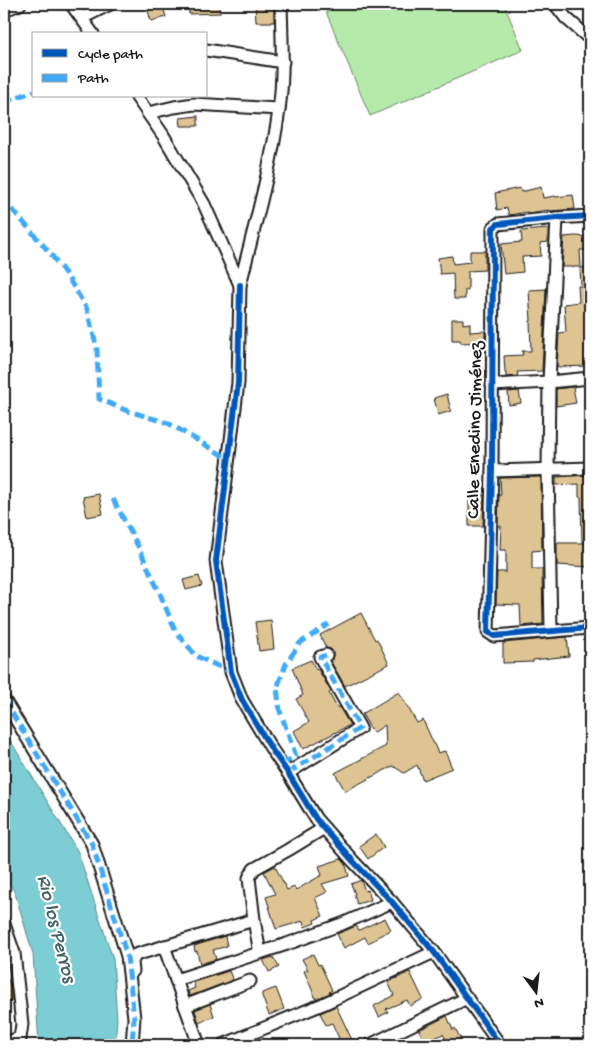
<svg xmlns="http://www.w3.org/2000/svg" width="594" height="1049" font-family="'Gochi Hand',sans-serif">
<rect width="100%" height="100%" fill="#fff"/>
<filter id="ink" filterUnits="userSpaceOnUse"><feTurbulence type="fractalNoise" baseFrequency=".02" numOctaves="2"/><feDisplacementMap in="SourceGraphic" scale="10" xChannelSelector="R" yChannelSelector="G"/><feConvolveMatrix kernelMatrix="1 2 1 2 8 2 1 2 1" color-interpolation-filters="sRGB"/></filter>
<g filter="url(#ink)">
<polygon fill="#b5eaab" stroke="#688364" points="346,4 504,4 523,50 370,116 326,12"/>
<polygon fill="#7dced4" stroke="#56878a" points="4,730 78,852 113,959 117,1020 115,1045 39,1045 33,954 15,893 4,875"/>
<g fill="#dec493" stroke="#1c1c1c">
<polygon points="146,4 162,4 166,17 151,21"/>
<polygon points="189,4 219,4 220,13 189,14"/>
<polygon points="255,4 274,4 274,22 256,22"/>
<polygon points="198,116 198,126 181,126 180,118"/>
<polygon points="541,187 543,198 555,196 556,197 573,195 575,209 550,211 549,210 528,213 528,212 509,215 507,208 497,210 495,193 520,188 521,192"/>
<polygon points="548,229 548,242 540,243 541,256 522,257 523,272 504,274 501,244 522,242 521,231"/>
<polygon points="575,236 590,237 590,250 580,250 581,267 562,267 564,237"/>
<polygon points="470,251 485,251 485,270 468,271 468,290 465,290 465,299 454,299 453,273 440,274 438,258 452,256 453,264 470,262"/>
<polygon points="590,267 590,366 557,367 559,333 566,332 564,304 579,302 578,286 581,286 580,268"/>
<polygon points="546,289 542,371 517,372 518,376 506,377 506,373 505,373 504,356 523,355 522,351 531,351 530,321 531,321 529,290"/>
<polygon points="452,319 463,319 463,324 470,323 470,332 485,331 485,342 461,343 460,340 452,340"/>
<polygon points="573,387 576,403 556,406 556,389"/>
<polygon points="519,391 521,403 509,405 508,392"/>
<polygon points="447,394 451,411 438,415 434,398"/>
<polygon points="590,475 590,541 582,541 581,497 579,497 579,484 556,485 556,477"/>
<polygon points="541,477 542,550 532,551 532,569 542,569 543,624 521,626 520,605 496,604 497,572 506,572 506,550 500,550 501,526 498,526 499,495 501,495 500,478"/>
<polygon points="99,494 103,514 87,517 83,497"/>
<polygon points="469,495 484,495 483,526 469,526"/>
<polygon points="557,543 590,543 590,567 557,565"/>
<polygon points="199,576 202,586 186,590 183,580"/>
<polygon points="361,613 375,640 377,639 389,664 345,686 331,662 333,661 332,659 333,656 333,652 331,649 326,648 320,635"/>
<polygon points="271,620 274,649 259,651 255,622"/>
<polygon points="567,637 569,656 533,660 533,662 503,663 503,643"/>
<polygon points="311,660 316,670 318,669 331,692 329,693 337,708 339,707 350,725 303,749 294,731 309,722 296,699 303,695 292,668"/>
<polygon points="399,692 417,723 423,720 438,753 445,751 452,768 423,780 417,765 404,773 393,766 345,791 335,773 386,746 385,725 373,733 362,714"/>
<polygon points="376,834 384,847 368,859 359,846"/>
<polygon points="341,859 345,863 349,876 322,884 327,892 315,898 323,916 314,920 315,923 305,927 303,921 276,929 266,897 275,894 264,872 275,866 287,890 294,887 296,890 322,875 319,866"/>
<polygon points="361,880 365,891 368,890 371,900 357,904 354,894 355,894 351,884"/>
<polygon points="385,918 391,930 377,937 378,938 368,943 365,937 344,948 337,934 356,926 359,930"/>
<polygon points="225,936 227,946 213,950 216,959 200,964 197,951 195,952 194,946"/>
<polygon points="313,954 318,965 320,964 332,990 329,992 330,993 316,999 304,971 308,970 302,959"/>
<polygon points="273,957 279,967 269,972 263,960"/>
<polygon points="229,971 233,980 190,996 188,991 195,988 193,982"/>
<polygon points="410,972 423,999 410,1006 407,1000 386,1009 388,1012 379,1017 374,1006 394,995 388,982"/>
<polygon points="6,974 11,989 12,1001 4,1003 4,975"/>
<polygon points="276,988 284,1009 269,1015 262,996 262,993"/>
<polygon points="210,1004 214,1016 199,1023 195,1010"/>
<polygon points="336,1006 353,1042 346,1045 342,1045 332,1023 326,1025 320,1013"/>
<polygon points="447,1016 453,1030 455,1028 464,1045 449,1045 443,1034 425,1043 419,1030"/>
</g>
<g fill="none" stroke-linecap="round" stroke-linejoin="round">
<g stroke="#1c1c1c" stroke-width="15">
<g id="minor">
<polyline points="71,4 93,34"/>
<polyline points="555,4 566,18 590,39"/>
<polyline points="4,10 20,4"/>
<polyline points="82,18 110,4"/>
<polyline points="206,50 283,62"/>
<path d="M136 96 163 135 204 204 240 285C254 227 271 169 279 110 284 75 282 39 281 4"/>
<polyline points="148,113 174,107 194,104 279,109"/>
<polyline points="590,216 557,218 498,224 493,228 492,471 488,632 494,636 590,628"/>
<polyline points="240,285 238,383 216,561 231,672 242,700 272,750 288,773 316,819 353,861 392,902 434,952 500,1045"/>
<polyline points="492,385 549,382 590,378"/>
<polyline points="492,471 590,468"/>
<polyline points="551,631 548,469 549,382 557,218"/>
<polyline points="4,700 92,844 127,956 134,1018 132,1045"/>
<polyline points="288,773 360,728 320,657 326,655"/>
<polyline points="4,924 14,953 22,1024 19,1045"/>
<polyline points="164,946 199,1045"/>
<polyline points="260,953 254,920 249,878 254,869 288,850 324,828"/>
<polyline points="133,971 132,962 135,955 254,920"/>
<polyline points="176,980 287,944 342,924 392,902"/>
<polyline points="185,1006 250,981"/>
<polyline points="4,1043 20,1038"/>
<polyline points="223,1045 323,1004 434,952"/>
<polyline points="370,1045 467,998"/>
</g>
</g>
<use href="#minor" stroke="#fff" stroke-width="11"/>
<g stroke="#3fa9f5" stroke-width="5" stroke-dasharray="10 5" stroke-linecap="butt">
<polyline points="4,102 34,91"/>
<polyline points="12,209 49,252 67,276 87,309 97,349 99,399 125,410 168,423 229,459"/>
<polyline points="113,499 139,548 161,596 175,630 196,656 231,672"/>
<polyline points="4,700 92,844 127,956 134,1018 132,1045"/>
<polyline points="282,764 296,756 280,711 277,688 286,664 300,643 329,624"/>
<polyline points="288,773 360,728 320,657 326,655"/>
</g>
<g stroke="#fff" stroke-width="9">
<g id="cycleway">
<polyline points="590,216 557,218 498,224 493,228 492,471 488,632 494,636 590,628"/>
<polyline points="240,285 238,383 216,561 231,672 242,700 272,750 288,773 316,819 353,861 392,902 434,952 500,1045"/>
</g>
</g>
<use href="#cycleway" stroke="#0057b8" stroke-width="6"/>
</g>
</g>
<g text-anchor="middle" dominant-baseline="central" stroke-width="4.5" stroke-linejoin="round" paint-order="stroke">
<g font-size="19" fill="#1c1c1c" stroke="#fff">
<text transform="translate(476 430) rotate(-89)">Calle Enedino Jiménez</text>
</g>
<g font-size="20" font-style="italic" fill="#436366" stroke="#fff">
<text transform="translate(55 929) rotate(76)">Rio los Perros</text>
</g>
</g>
<rect width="594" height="1049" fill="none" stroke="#fff" stroke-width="20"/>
<rect x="10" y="10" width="574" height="1029" fill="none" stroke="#1c1c1c" stroke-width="2" filter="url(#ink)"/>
<rect x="32" y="32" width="175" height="65" fill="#ffffff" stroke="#a4a4a4"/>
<rect x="42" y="49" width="25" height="8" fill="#0057b8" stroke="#a4a4a4"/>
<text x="78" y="58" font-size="15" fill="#1c1c1c">Cycle path</text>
<rect x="42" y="74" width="25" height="8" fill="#3fa9f5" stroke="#a4a4a4"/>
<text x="78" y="82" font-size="15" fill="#1c1c1c">Path</text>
<g transform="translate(536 992) rotate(165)" stroke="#ffffff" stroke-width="4" paint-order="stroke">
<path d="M0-4L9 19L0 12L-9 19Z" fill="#1c1c1c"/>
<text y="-8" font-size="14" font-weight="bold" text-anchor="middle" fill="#1c1c1c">N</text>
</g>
</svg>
